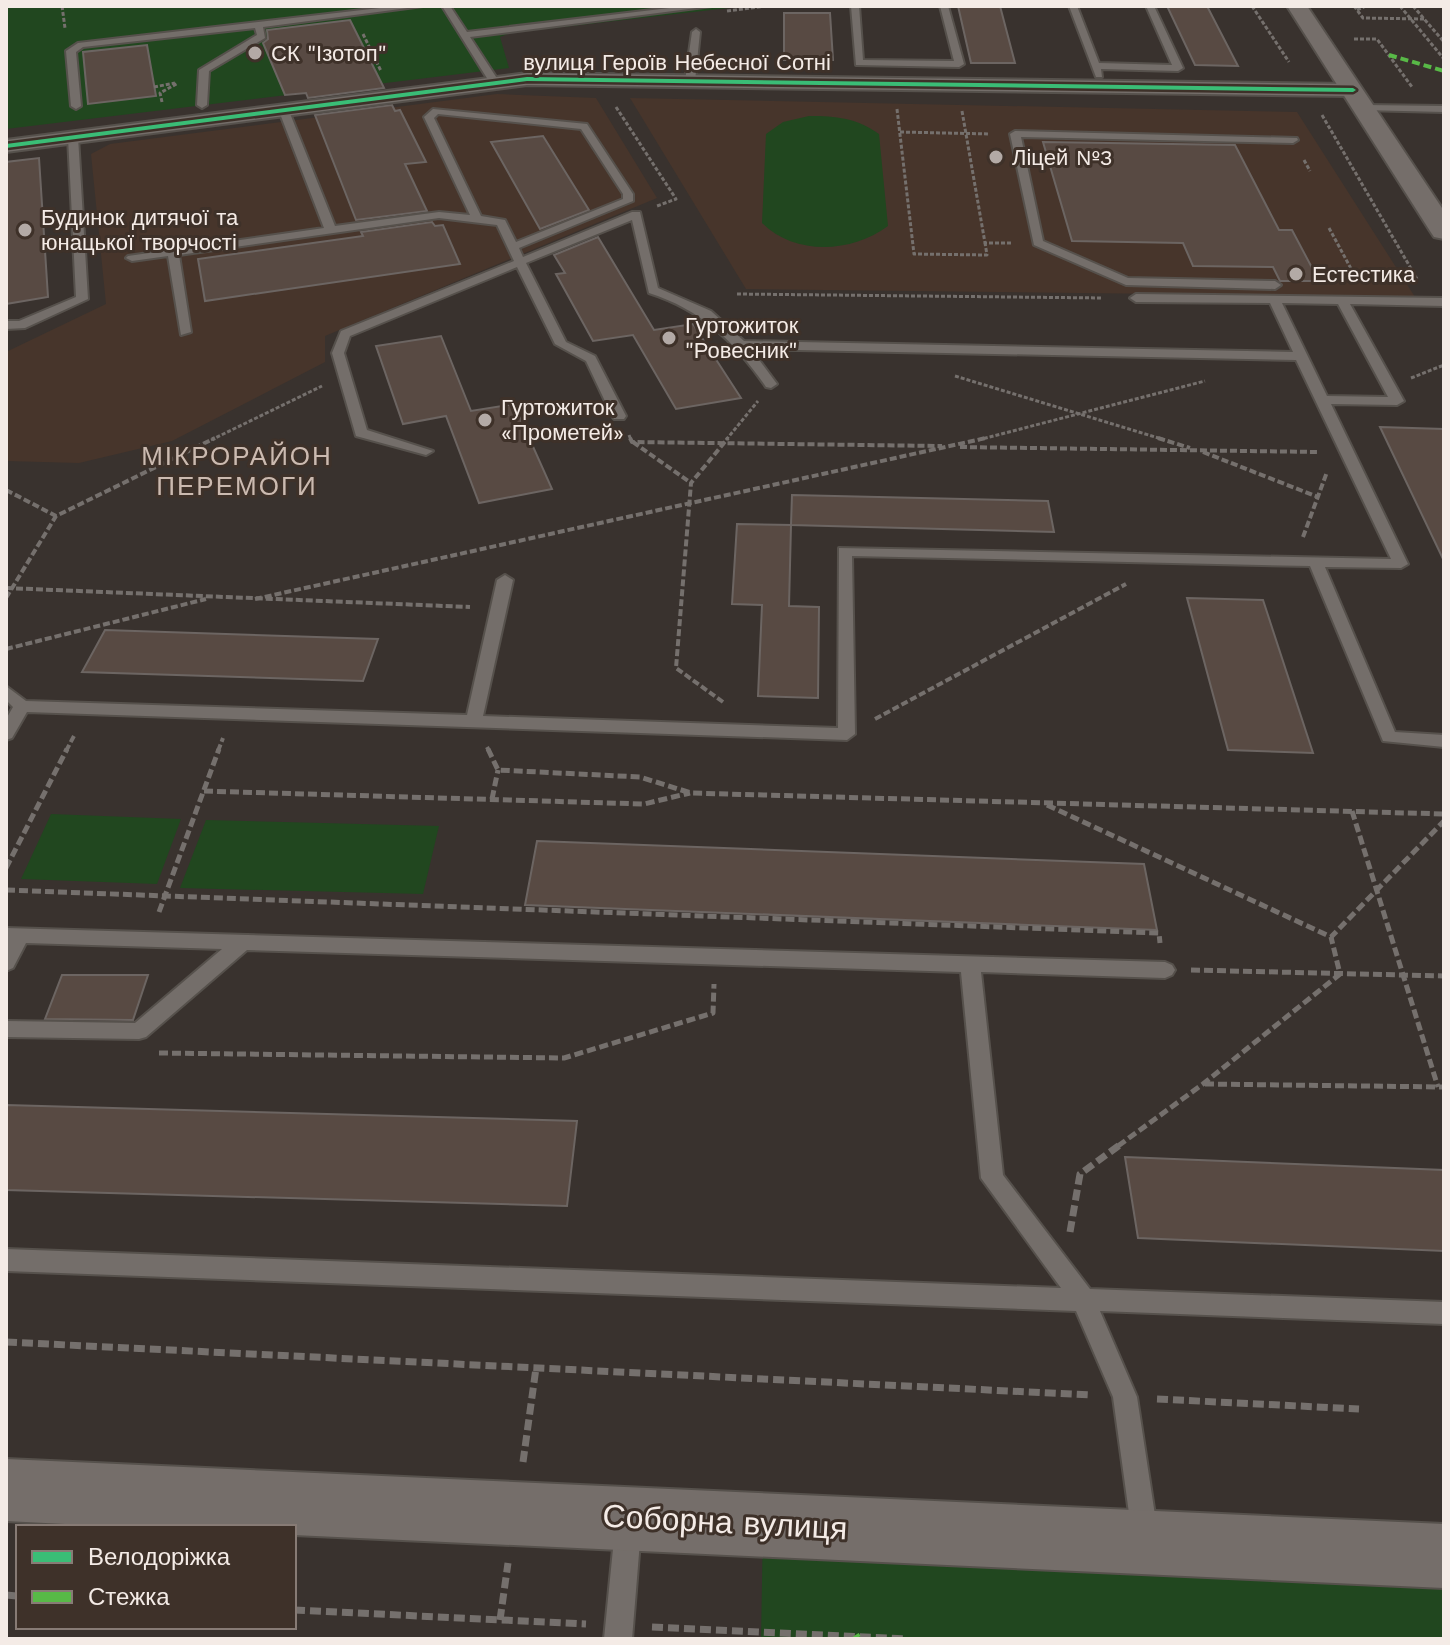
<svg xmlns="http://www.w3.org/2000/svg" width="1450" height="1645" font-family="'Work Sans',sans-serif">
<rect width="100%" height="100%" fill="#39322e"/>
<g fill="#47352b">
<polygon points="497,94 596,98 657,198 325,336 325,362 172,441 79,463 6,461 6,352 106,304 91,154 110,144"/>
<polygon points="630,98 1297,112 1415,297 746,289"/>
</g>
<g fill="#21471f">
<polygon points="6,6 746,6 510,33 500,37 509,68 6,129"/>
<path d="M809 116C836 116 857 118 879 134L888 226C852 253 795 256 762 223L766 134 783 122Z"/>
<polygon points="51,814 181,819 157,884 21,879"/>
<polygon points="206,820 439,826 423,894 180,888"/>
<polygon points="763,1524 1444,1556 1444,1639 761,1639"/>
</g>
<g fill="#584a43" stroke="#6c6562" stroke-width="2">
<polygon points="958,6 1000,6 1015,63 971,63"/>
<polygon points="1167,6 1207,6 1238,66 1195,65"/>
<polygon points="784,13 830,13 833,60 784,60"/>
<polygon points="350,20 384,88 308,98 306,93 285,95 263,43 268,39 267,30"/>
<polygon points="147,45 156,96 88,104 83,52"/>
<polygon points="392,105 395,111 400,110 426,162 405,164 427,211 356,220 315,115"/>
<polygon points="543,136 589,210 540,229 491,142"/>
<polygon points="1043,142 1235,145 1279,230 1292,230 1319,281 1280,281 1273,267 1193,266 1183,243 1072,241"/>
<polygon points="39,158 48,297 6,304 6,162"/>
<polygon points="432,222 435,226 443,225 460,264 205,301 198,259 363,236 361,232"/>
<polygon points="598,237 654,330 693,324 741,398 676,409 633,335 593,341 556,274 565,273 554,255"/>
<polygon points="441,336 471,411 514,404 552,489 479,503 446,416 403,424 376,346"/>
<polygon points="1380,427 1444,429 1444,561"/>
<polygon points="792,495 1048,501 1054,532 791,525"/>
<polygon points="737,524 791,525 789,606 819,607 818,698 758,696 762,605 732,604"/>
<polygon points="1187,598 1263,600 1313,753 1228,750"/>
<polygon points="105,630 378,639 363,681 82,672"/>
<polygon points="537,841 1144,864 1157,930 525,905"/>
<polygon points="62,975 148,975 133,1020 45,1019"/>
<polygon points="6,1105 577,1121 567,1206 6,1190"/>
<polygon points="1125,1157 1444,1170 1444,1251 1138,1238"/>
</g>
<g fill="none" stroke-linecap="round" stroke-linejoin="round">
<g stroke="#56514c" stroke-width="4">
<g id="service">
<polygon points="397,6 423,6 263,27 265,38 209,71 207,105 202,108 197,105 199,70 257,35 255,28 83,47 76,52 81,106 76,109 71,106 66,51 78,43"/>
<polygon points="442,6 450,6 467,32 686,6 712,6 470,37 500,83 495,86 490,83"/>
<polygon points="851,6 859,6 863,60 954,61 940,6 948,6 964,64 959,67 856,65"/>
<polygon points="1069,6 1077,6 1099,63 1172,65 1146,6 1154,6 1183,68 1178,71 1101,69 1102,77 1096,77"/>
<polygon points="696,29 700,32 695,81 690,84 685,81 692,32"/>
<polygon points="1365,105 1444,106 1444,112 1362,110 1362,106"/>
<path d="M284 108 289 111 335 226 439 212 470 215 424 117 433 109 587 124 633 194V201L519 248 523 257 632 212H640L658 288 711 311 744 341 1293 352 1270 303 1136 302 1130 298 1136 294 1444 298V306L1350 304 1404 401 1397 405 1331 404 1408 564 1401 568 1325 567 1395 732 1444 735V747L1383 741 1310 566 852 556 855 734 847 740 27 712 12 738 6 740V719L13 707 6 700V686L26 701 467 715 497 580 505 575 513 580 483 716 838 728 839 548 1391 559 1296 360 751 349 777 384 771 388 766 387C735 342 702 310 649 293L632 220 526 263 566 342 595 356 626 416 624 419H614L612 416 586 361 555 344 517 267 350 336 344 353 367 430 433 451 426 455 356 436 332 353 341 331 514 261 497 225 439 218 179 255 191 332 181 335 168 256 132 261 126 258 128 256 324 228 279 111ZM438 114 581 129 623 194V199L516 242 505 220 481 216 434 118ZM1282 303 1338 304 1388 397 1327 396Z"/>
<polygon points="1015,131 1297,138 1298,140 1293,143 1021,137 1043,241 1128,278 1275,281 1281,285 1275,289 1126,285 1034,245 1010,134"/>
<polygon points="73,134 78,137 88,299 25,328 6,329 6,321 19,321 76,297 68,137"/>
<polygon points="6,928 1165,962 1172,965 1175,970 1172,975 1165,978 981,972 1003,1175 1090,1289 1444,1302 1444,1324 1100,1311 1137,1397 1158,1535 1154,1544 1145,1548 1136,1544 1132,1535 1113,1397 1076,1311 6,1271 6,1249 1061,1288 981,1178 961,972 247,950 146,1037 139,1039 6,1037 6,1021 135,1023 222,949 26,943 13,968 6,971"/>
<polygon points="628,1516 637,1520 641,1529 632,1639 604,1639 615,1529 619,1520"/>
</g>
</g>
<g stroke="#56514c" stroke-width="4">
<polygon id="minor" points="527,73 1353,84 1362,90 1353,96 527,85 6,152 6,140"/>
</g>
<g stroke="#56514c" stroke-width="4">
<g id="secondary">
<polygon points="1287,6 1307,6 1444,211 1444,239 1434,237 1430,231"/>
<polygon points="6,1459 1444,1524 1444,1588 294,1535 294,1527 124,1527 6,1521"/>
</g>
</g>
<g stroke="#75706d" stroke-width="3" stroke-dasharray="4 2" stroke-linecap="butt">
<polyline points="62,6 65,28"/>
<polyline points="1252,6 1289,62"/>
<polyline points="1354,6 1363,18 1424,19"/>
<polyline points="1400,6 1444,59"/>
<polyline points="1413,6 1444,42"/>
<polyline points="1357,10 1366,6"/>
<polyline points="727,11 766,6"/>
<polyline points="363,34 381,71"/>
<polyline points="1354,39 1377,39 1412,87"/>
<polyline points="154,87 175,83"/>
<polyline points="162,102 160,93 178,83"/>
<polyline points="616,107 676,199 657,206"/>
<polyline points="897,109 914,254 987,255 985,243"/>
<polyline points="962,111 985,243 1013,243"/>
<polyline points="1322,115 1417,279"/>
<polyline points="900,132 990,134"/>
<polyline points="1304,160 1310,171"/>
<polyline points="1329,228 1355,276"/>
<polyline points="737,294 1103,298"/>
<polyline points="955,376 1165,440"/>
<polyline points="1411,378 1444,365"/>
<polyline points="629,435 631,440"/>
<polyline points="211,440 322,386"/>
<polyline points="726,440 758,401"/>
<polyline points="978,440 1205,381"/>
</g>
<g stroke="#75706d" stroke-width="4" stroke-dasharray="7 3" stroke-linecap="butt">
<polyline points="630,438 632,442 942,446"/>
<polyline points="1158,438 1190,448"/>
<polyline points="633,442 691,483"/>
<polyline points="960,447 1318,452"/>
<polyline points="1203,452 1318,497"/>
<polyline points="6,490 56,516"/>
<polyline points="1303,537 1327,472"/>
<polyline points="6,588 470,607"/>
<polyline points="6,598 56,516 215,438"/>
<polyline points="255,599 986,438"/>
<polyline points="6,649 206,599"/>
<polyline points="723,702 676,668 691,483 728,438"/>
<polyline points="875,719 1126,584"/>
<polyline points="487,747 489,751"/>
<polyline points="66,751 75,734"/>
<polyline points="218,751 223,738"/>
</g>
<g stroke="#75706d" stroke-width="5" stroke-dasharray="9 4" stroke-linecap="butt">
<polyline points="488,749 498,770 640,777 691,793 1444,814"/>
<polyline points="204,791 644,804 690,793"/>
<polyline points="492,799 498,770"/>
<polyline points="1047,805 1331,937 1444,821"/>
<polyline points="1352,811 1438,1087"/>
<polyline points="6,868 67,749"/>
<polyline points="6,890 1159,933 1160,943"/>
<polyline points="159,912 219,749"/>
<polyline points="1191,970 1444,976"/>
<polyline points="159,1053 564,1058 713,1013 714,984"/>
<polyline points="1205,1084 1444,1087"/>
<polyline points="1118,1146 1203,1084 1340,974 1331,937"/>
</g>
<g stroke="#75706d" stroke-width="7" stroke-dasharray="11 5" stroke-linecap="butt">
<polyline points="1070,1232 1080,1174 1121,1144"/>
<polyline points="6,1342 1091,1395"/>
<polyline points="1157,1399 1359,1409"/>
<polyline points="523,1462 536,1368"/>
<polyline points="6,1595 18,1596"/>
<polyline points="294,1610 586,1624"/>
<polyline points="500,1620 508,1563"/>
<polyline points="652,1627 907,1639"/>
</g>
<use href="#service" fill="#746e6a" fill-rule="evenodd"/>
<use href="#minor" fill="#746e6a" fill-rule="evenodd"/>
<use href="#secondary" fill="#756e6a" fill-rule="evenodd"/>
<polyline stroke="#58b947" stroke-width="4" stroke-dasharray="8 4" stroke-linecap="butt" points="1389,55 1444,71"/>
<polyline stroke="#58b947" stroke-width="11" stroke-dasharray="22 11" stroke-linecap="butt" points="854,1636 856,1639"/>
<g stroke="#3e3129" stroke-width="5">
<polygon id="cycleway" points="527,77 1353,88 1356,90 1353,92 527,81 6,148 6,144"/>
</g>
<use href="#cycleway" fill="#3abd76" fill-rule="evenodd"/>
</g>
<g fill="#b3aaa6" stroke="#3e3129" stroke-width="3">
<circle cx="255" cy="53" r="8"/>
<circle cx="996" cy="157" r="8"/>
<circle cx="25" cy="230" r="8"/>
<circle cx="1296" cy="274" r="8"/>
<circle cx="669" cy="338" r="8"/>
<circle cx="485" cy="420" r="8"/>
</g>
<g text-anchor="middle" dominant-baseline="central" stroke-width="6" stroke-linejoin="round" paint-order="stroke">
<g font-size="22" fill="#f4ebe6" stroke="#3e3129" text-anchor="start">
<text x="271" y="53">СК "Ізотоп"</text>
<text x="1012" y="157">Ліцей №3</text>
<text x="41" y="217">Будинок дитячої та<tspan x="41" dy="25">юнацької творчості</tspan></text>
<text x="1312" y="274">Естестика</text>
<text x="685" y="325">Гуртожиток<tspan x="685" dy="25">"Ровесник"</tspan></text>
<text x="501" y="407">Гуртожиток<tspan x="501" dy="25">«Прометей»</tspan></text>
</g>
<g font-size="22" fill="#f4ebe6" stroke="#3e3129">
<text x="677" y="62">вулиця Героїв Небесної Сотні</text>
</g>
<g font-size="26" letter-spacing="2" fill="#cbbab0" stroke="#3e3129">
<text x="237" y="456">МІКРОРАЙОН<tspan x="237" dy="30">ПЕРЕМОГИ</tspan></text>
</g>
<g font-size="32" fill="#f4ebe6" stroke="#3e3129">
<text transform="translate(725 1522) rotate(3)">Соборна вулиця</text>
</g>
</g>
<rect width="1450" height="1645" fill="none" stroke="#f4ebe6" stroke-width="16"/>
<rect x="16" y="1525" width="280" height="104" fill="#3e3129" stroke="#877b75" stroke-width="2"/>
<rect x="32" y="1551" width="40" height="12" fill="#3abd76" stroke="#877b75" stroke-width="2"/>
<text x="88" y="1565" font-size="24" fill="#f4ebe6">Велодоріжка</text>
<rect x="32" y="1591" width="40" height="12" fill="#58b947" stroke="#877b75" stroke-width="2"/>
<text x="88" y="1605" font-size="24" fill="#f4ebe6">Стежка</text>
</svg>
